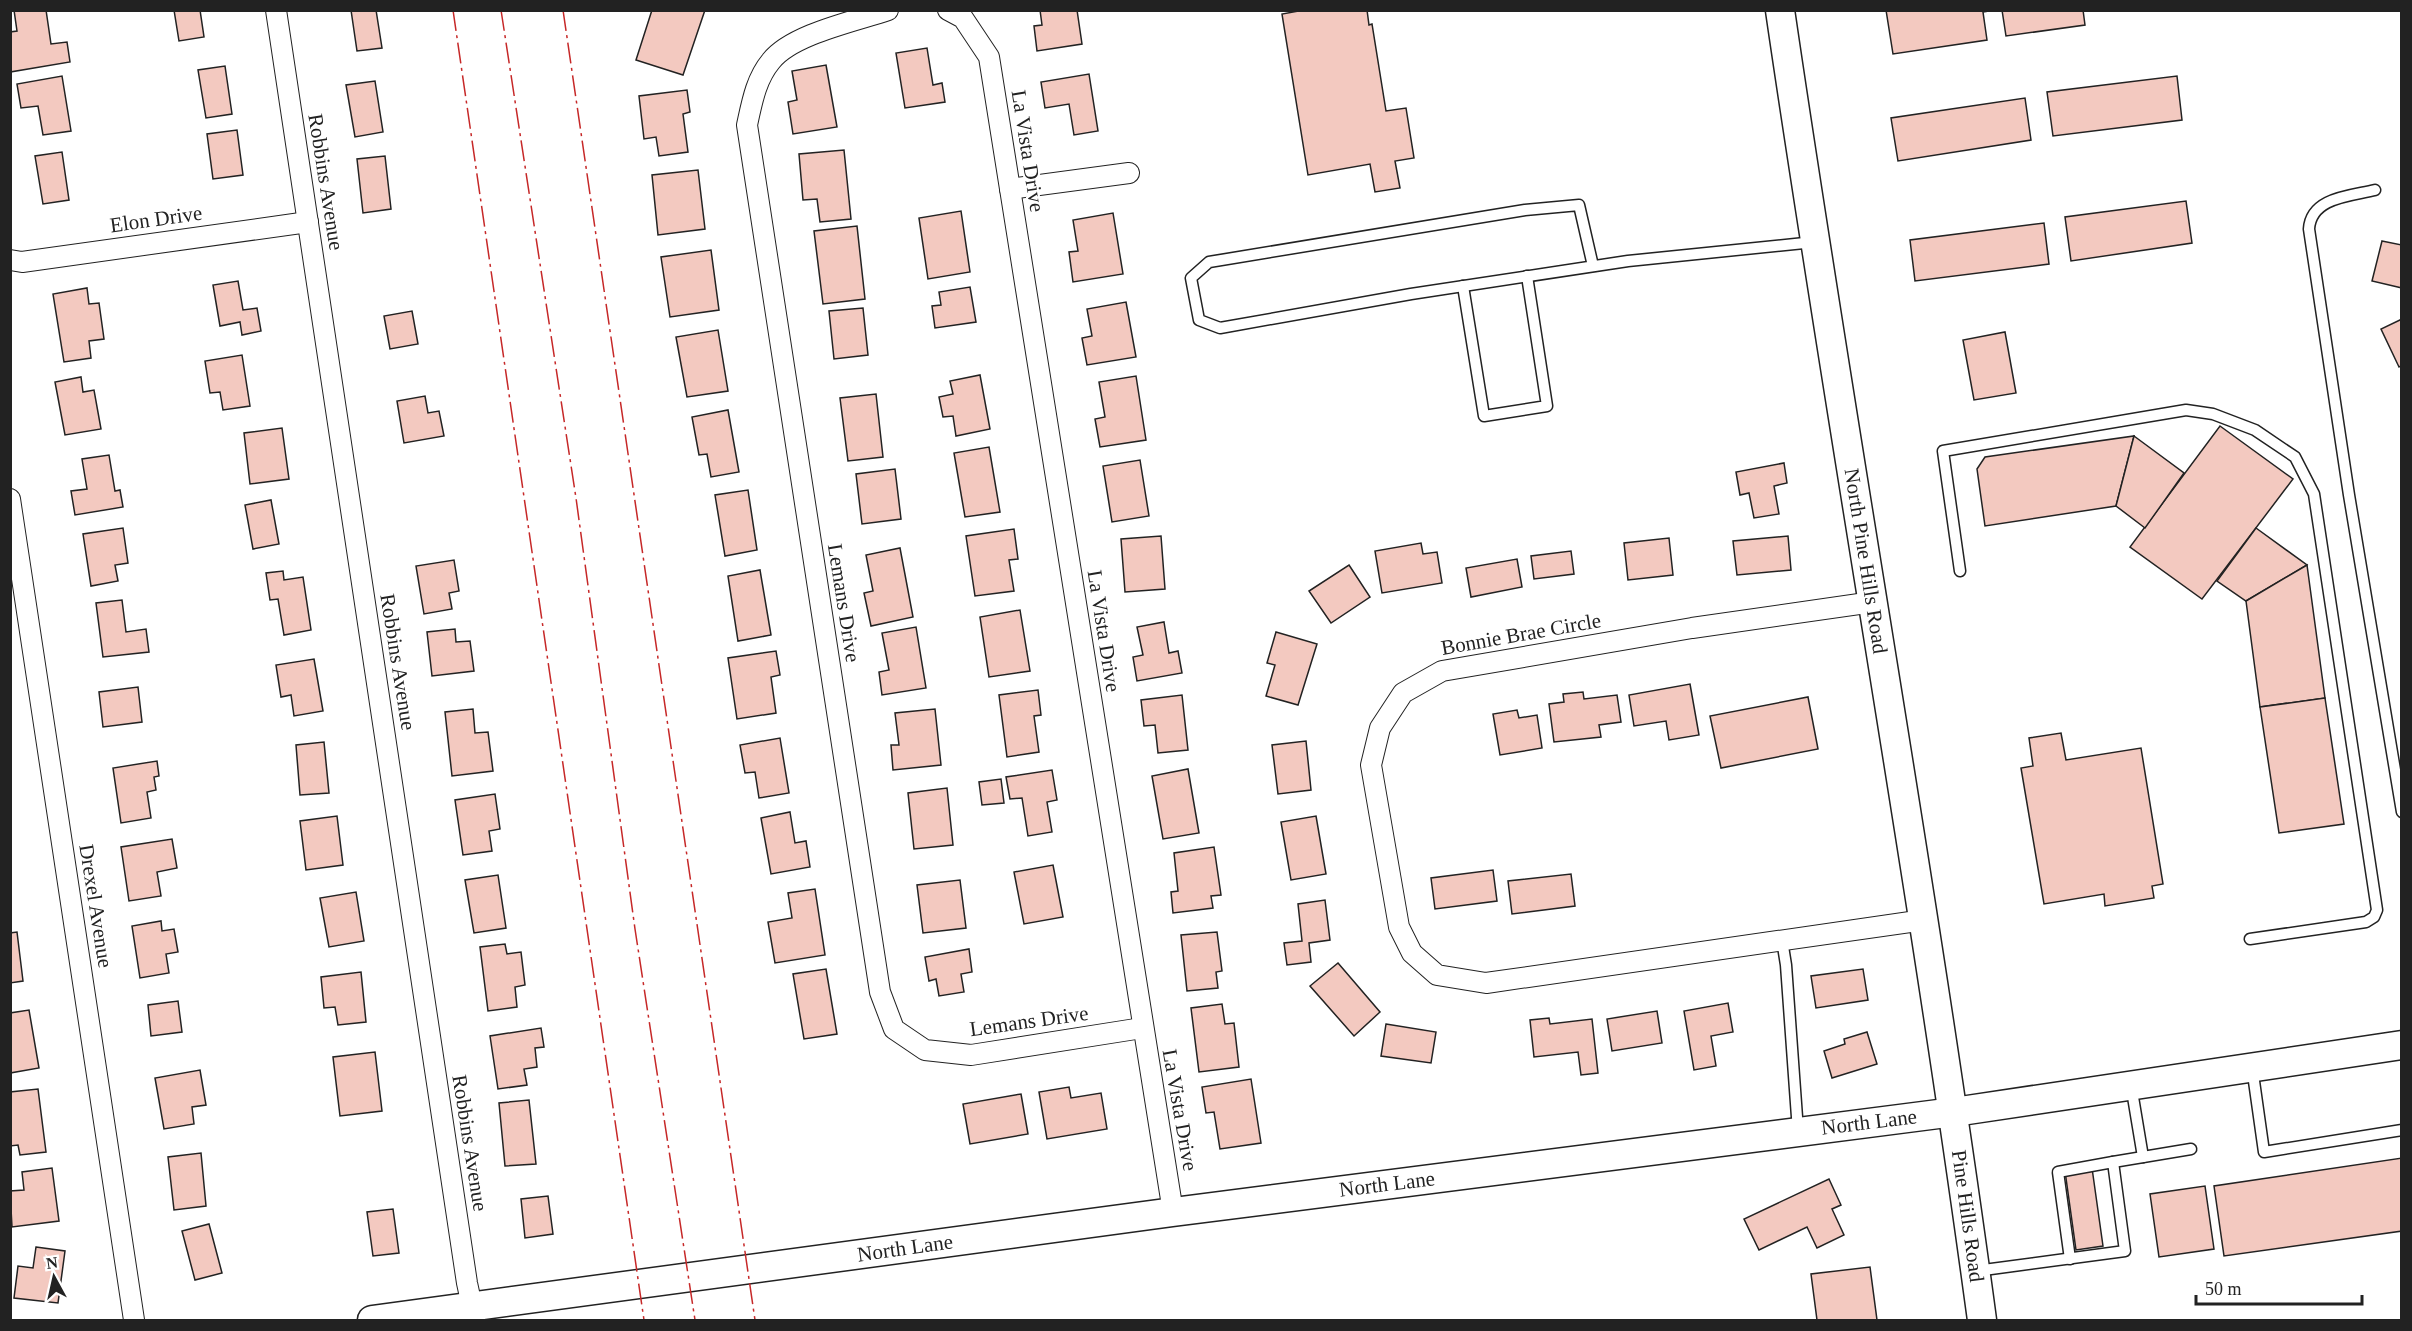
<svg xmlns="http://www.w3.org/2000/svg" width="2412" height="1331" font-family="Georgia,serif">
<rect width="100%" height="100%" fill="#fff"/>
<g fill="#f3c9c0" stroke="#222" stroke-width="1.5">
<polygon points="14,10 46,10 51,44 67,42 70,62 10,72 10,32 17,31"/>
<polygon points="174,10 200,10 204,37 179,41"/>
<polygon points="351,10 376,10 382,48 357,51"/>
<polygon points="652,10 705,10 683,75 636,60"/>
<polygon points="1040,10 1077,10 1082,44 1037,51 1034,26 1042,25"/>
<polygon points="1304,10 1367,10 1369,25 1372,24 1386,111 1406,108 1414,158 1395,161 1400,188 1375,192 1370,164 1308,175 1282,14"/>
<polygon points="1886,10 1995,10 1983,12 1987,40 1893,54"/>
<polygon points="2002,10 2083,10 2085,25 2006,36"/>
<polygon points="927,48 933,85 942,83 945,102 905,108 896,53"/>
<polygon points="826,65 837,127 793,134 788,102 797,100 792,71"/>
<polygon points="225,66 232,114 206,118 198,70"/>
<polygon points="1089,74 1098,131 1074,135 1069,104 1045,108 1041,82"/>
<polygon points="62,76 71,131 43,135 38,106 21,108 17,84"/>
<polygon points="2177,76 2182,120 2053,136 2047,92"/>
<polygon points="375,81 383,132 355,137 346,85"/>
<polygon points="687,90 690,112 683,114 688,152 659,156 656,137 644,139 639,96"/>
<polygon points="2025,98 2031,140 1898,161 1891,118"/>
<polygon points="237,130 243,175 213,179 207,134"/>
<polygon points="844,150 851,219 820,222 817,199 803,200 799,154"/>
<polygon points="62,152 69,200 43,204 35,156"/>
<polygon points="385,156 391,209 363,213 357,159"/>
<polygon points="698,170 705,229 658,235 652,175"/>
<polygon points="2186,201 2192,243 2071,261 2065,217"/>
<polygon points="961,211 970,272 928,279 919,218"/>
<polygon points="1113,213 1123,274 1073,282 1069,252 1078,251 1073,220"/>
<polygon points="2044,223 2049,264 1915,281 1910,240"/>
<polygon points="857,226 865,299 823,304 814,231"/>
<polygon points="2382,241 2402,245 2402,288 2372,281"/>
<polygon points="711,250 719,310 670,317 661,257"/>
<polygon points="238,281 243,310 257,308 261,331 242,335 240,322 220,326 213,285"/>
<polygon points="970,287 976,322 935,328 932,306 941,305 939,292"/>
<polygon points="87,288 89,304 99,303 104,339 89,341 91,358 64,362 53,294"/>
<polygon points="1126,302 1136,357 1087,365 1082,338 1092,336 1087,309"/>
<polygon points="863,308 868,355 834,359 829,311"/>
<polygon points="412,311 418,344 390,349 384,316"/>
<polygon points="2402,319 2402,365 2399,367 2381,329"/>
<polygon points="718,330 728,391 687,397 676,337"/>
<polygon points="2005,332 2016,393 1974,400 1963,340"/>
<polygon points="242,355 250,406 223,410 220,392 210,393 205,361"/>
<polygon points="980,375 990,429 956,436 953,416 943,417 939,397 953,394 950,381"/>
<polygon points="1136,376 1146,440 1100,447 1095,419 1105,417 1099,382"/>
<polygon points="81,377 83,392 94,390 101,429 65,435 55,382"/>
<polygon points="876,394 883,457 848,461 840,398"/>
<polygon points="425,396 428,413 439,411 444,436 404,443 397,401"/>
<polygon points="728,410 739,472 711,477 707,454 699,455 692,417"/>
<polygon points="2220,426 2293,479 2202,599 2130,547"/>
<polygon points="282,428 289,479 250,484 244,433"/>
<polygon points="2134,436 2116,506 1985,526 1977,469 1985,457"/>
<polygon points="2134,436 2184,473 2145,528 2116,506"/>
<polygon points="989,447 1000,512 965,517 954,453"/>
<polygon points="109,455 115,491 120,490 123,507 75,515 71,491 87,489 82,459"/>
<polygon points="1140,460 1149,516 1112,522 1103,466"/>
<polygon points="1784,463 1787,483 1774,486 1779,514 1754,518 1749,493 1740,495 1736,472"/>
<polygon points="895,469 901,519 862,524 856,474"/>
<polygon points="748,490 757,550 725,556 715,495"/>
<polygon points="271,500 279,544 253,549 245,505"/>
<polygon points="123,528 128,563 115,565 118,581 91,586 83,534"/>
<polygon points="2256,528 2307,565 2246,601 2217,581"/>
<polygon points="1014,529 1018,559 1009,560 1014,591 975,596 966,536"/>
<polygon points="1161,536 1165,589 1125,592 1121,539"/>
<polygon points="1788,536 1791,570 1737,575 1733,541"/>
<polygon points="1669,538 1673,575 1628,580 1624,543"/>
<polygon points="1421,543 1423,554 1437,552 1442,583 1382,593 1375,551"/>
<polygon points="900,548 913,617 871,626 864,593 873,591 866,555"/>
<polygon points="1571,551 1574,574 1534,579 1531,556"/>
<polygon points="1517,559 1522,587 1471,597 1466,568"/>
<polygon points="454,560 459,591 449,593 452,609 424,614 416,566"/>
<polygon points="1349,565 1370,597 1331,623 1309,591"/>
<polygon points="2307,565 2325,698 2260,707 2246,601"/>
<polygon points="760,570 771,635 738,641 728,576"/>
<polygon points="283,571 284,580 303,577 311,630 284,635 278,599 270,600 266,573"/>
<polygon points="122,600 126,632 146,629 149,652 103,657 96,603"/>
<polygon points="1020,610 1030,671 989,677 980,617"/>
<polygon points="1164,622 1169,653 1178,651 1182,673 1137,681 1133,657 1143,655 1137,627"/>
<polygon points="916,627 926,688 882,695 879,672 889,670 882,633"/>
<polygon points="455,629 456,642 470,641 474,671 432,676 427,632"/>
<polygon points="1276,632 1317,644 1298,705 1266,696 1275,665 1267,663"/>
<polygon points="776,651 780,675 771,677 776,713 737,719 728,658"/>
<polygon points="314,659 323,711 294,716 291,695 281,697 276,665"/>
<polygon points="1690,684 1699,735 1669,740 1666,721 1634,726 1629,695"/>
<polygon points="138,687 142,722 103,727 99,692"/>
<polygon points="1038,690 1041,715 1034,716 1039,752 1007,757 999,695"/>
<polygon points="1583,692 1584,699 1617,695 1621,722 1599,725 1601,737 1554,742 1549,704 1564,702 1563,694"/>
<polygon points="1182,695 1188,750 1158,753 1155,725 1144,726 1141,700"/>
<polygon points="1808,697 1818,749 1721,768 1710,716"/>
<polygon points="2325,698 2344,824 2279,833 2260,707"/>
<polygon points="473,709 475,733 488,732 493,771 452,776 445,712"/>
<polygon points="935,709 941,765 893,770 891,745 899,745 895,713"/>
<polygon points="1517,710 1519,718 1537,715 1542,748 1500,755 1493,714"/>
<polygon points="2061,733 2066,760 2141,748 2163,884 2152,886 2154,898 2105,906 2104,894 2044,904 2021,768 2033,766 2029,738"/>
<polygon points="780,738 789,793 759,798 755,772 745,773 740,745"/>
<polygon points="1306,741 1311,790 1278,794 1272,745"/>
<polygon points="324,742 329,793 300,795 296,745"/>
<polygon points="157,761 159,776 154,777 156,790 147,792 151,818 121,823 113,768"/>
<polygon points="1188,769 1199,833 1163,839 1152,776"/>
<polygon points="1052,770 1057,800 1047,802 1052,832 1028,836 1022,798 1010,799 1006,777"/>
<polygon points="1001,779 1004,803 982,805 979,782"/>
<polygon points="947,788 953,845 914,849 908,793"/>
<polygon points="495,794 500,829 489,831 492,851 463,855 455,800"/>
<polygon points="790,812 795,843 806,841 810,867 771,874 761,818"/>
<polygon points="337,816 343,865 306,870 300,821"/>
<polygon points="1316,816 1326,874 1291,880 1281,822"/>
<polygon points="172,839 177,868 157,872 161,896 129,901 121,847"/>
<polygon points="1214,847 1221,895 1211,896 1213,908 1173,913 1171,892 1178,891 1174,853"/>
<polygon points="1053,865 1063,917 1024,924 1014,872"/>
<polygon points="1493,870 1497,901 1435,909 1431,878"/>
<polygon points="1571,874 1575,906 1512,914 1508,881"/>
<polygon points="498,875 506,928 474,933 465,880"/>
<polygon points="960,880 966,928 923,933 917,885"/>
<polygon points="815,889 825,955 775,963 768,922 792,918 788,893"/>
<polygon points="356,892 364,941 329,947 320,898"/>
<polygon points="1325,900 1330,940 1309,943 1311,962 1287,965 1284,943 1302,941 1298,904"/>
<polygon points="161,921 162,931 174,929 178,952 166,954 169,973 140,978 132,926"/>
<polygon points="17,932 23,981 10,983 10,933"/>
<polygon points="1217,932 1222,971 1216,972 1218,988 1187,991 1181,935"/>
<polygon points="505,944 507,954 521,952 525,985 515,987 517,1007 488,1011 480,947"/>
<polygon points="969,949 972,972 961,974 964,992 939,996 936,979 929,981 925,957"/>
<polygon points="1338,963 1380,1012 1354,1036 1310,986"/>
<polygon points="826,969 837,1034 804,1039 793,974"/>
<polygon points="1863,969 1868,1000 1816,1008 1811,976"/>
<polygon points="361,972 366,1022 338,1025 335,1007 324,1008 321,977"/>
<polygon points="178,1001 182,1032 151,1036 148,1005"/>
<polygon points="1728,1003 1733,1032 1711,1036 1716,1066 1694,1070 1684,1011"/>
<polygon points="1222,1004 1225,1024 1234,1023 1239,1067 1199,1072 1191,1008"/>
<polygon points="29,1010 39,1068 10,1073 10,1013"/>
<polygon points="1657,1011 1662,1043 1612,1051 1607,1019"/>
<polygon points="1549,1018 1550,1024 1592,1019 1598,1073 1581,1075 1578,1052 1534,1057 1530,1020"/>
<polygon points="1386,1024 1436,1032 1431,1063 1381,1056"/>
<polygon points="541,1028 544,1047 535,1048 537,1067 524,1069 527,1085 498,1089 490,1036"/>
<polygon points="1867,1032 1877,1064 1832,1078 1824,1051 1845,1044 1844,1039"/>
<polygon points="375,1052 382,1111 340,1116 333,1057"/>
<polygon points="200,1070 206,1105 192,1107 194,1124 164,1129 155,1078"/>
<polygon points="1251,1079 1261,1143 1220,1149 1214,1112 1206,1113 1202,1087"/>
<polygon points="1069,1087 1071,1098 1101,1093 1107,1129 1047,1139 1039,1092"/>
<polygon points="38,1089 46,1152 20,1155 18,1145 10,1146 10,1092"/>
<polygon points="1021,1094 1028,1134 970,1144 963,1104"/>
<polygon points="529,1100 536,1164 505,1166 499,1103"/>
<polygon points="201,1153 206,1206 174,1210 168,1157"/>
<polygon points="2402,1158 2402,1231 2224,1256 2214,1186"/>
<polygon points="52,1168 59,1221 12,1227 10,1191 24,1190 22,1172"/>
<polygon points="2092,1168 2103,1246 2076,1250 2065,1171"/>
<polygon points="1829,1179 1841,1205 1832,1209 1844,1235 1817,1248 1807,1227 1759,1250 1744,1219"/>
<polygon points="2205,1186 2214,1249 2159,1257 2150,1194"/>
<polygon points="548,1196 553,1234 525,1238 521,1199"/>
<polygon points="393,1209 399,1253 373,1256 367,1212"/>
<polygon points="209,1224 222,1273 195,1280 182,1231"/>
<polygon points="36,1247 65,1251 58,1303 14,1298 18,1266 33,1268"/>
<polygon points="1870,1267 1877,1320 1817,1320 1811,1274"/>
</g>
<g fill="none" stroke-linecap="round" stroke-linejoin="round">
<g stroke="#222" stroke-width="13">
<g id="lane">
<path d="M2375 190C2351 196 2311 197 2309 229L2349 495 2402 812"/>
<polyline points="1593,266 1579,205 1525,210 1209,262 1191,278 1199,320 1220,328 1411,294 1628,261 1814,242"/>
<polyline points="1463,286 1484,416 1547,406 1527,276"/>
<polyline points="1960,571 1943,451 2186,410 2213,414 2255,430 2295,457 2314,494 2377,910 2374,917 2366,922 2250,939"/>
<polyline points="1782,940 1786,965 1798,1131"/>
<polyline points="2252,1067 2264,1152 2402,1130"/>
<polyline points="2131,1085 2143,1157 2191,1149"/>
<polyline points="2070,1259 2058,1172 2113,1162"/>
<polyline points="1976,1271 2125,1251 2113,1162 2143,1157"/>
</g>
</g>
<g stroke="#222" stroke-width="22">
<g id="street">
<polyline points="276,10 467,1283 475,1320"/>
<path d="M888 10C856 21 792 34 771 61 756 79 752 102 747 125L880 992 894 1029 925 1050 971 1055 1142 1028"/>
<polyline points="948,10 963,18 989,57 1173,1212"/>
<polyline points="1010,189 1129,173"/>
<polyline points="10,260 22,262 308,222"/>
<polyline points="10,499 134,1320"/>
<polyline points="1873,602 1692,628 1442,671 1403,693 1380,728 1371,765 1399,927 1412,953 1437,975 1486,983 1924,920"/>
</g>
</g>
<g stroke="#222" stroke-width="31">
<g id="secondary">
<path d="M1780 10C1844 448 1923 883 1982 1320"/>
<polyline points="372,1320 1173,1212 1954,1112 2402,1045"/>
</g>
</g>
<use href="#lane" stroke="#fff" stroke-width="10"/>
<use href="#street" stroke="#fff" stroke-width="20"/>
<use href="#secondary" stroke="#fff" stroke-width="28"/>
<g stroke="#c62828" stroke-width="1.5" stroke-dasharray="21 4.5 3 4.5" stroke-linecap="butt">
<polyline points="453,10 644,1320"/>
<polyline points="501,10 576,498 635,929 695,1320"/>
<polyline points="563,10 755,1320"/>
</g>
</g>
<g text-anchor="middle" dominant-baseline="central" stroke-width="4.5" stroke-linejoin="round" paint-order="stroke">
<g font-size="21" fill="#222" stroke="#fff">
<text transform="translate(1028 151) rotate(81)">La Vista Drive</text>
<text transform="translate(326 182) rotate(81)">Robbins Avenue</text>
<text transform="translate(156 219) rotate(-8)">Elon Drive</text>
<text transform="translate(1866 561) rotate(81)">North Pine Hills Road</text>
<text transform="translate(844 603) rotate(81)">Lemans Drive</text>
<text transform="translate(1104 631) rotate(81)">La Vista Drive</text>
<text transform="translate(1521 634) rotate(-10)">Bonnie Brae Circle</text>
<text transform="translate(398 662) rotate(81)">Robbins Avenue</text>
<text transform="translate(96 906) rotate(81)">Drexel Avenue</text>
<text transform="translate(1029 1021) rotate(-8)">Lemans Drive</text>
<text transform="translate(1180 1110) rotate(80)">La Vista Drive</text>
<text transform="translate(1869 1122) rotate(-7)">North Lane</text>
<text transform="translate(470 1143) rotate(81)">Robbins Avenue</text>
<text transform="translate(1387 1184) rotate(-7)">North Lane</text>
<text transform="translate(1968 1216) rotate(82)">Pine Hills Road</text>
<text transform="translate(905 1248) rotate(-8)">North Lane</text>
</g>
</g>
<rect width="2412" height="1331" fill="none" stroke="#222222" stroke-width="24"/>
<g transform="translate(54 1277) rotate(352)" stroke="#ffffff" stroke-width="4.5" paint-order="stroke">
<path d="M0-4.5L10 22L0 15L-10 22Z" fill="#222222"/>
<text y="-9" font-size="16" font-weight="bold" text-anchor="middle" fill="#222222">N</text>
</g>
<path d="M2196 1295v9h166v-9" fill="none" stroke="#222222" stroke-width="3"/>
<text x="2205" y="1295" font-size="18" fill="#222222" stroke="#ffffff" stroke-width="4.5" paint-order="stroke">50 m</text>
</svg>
